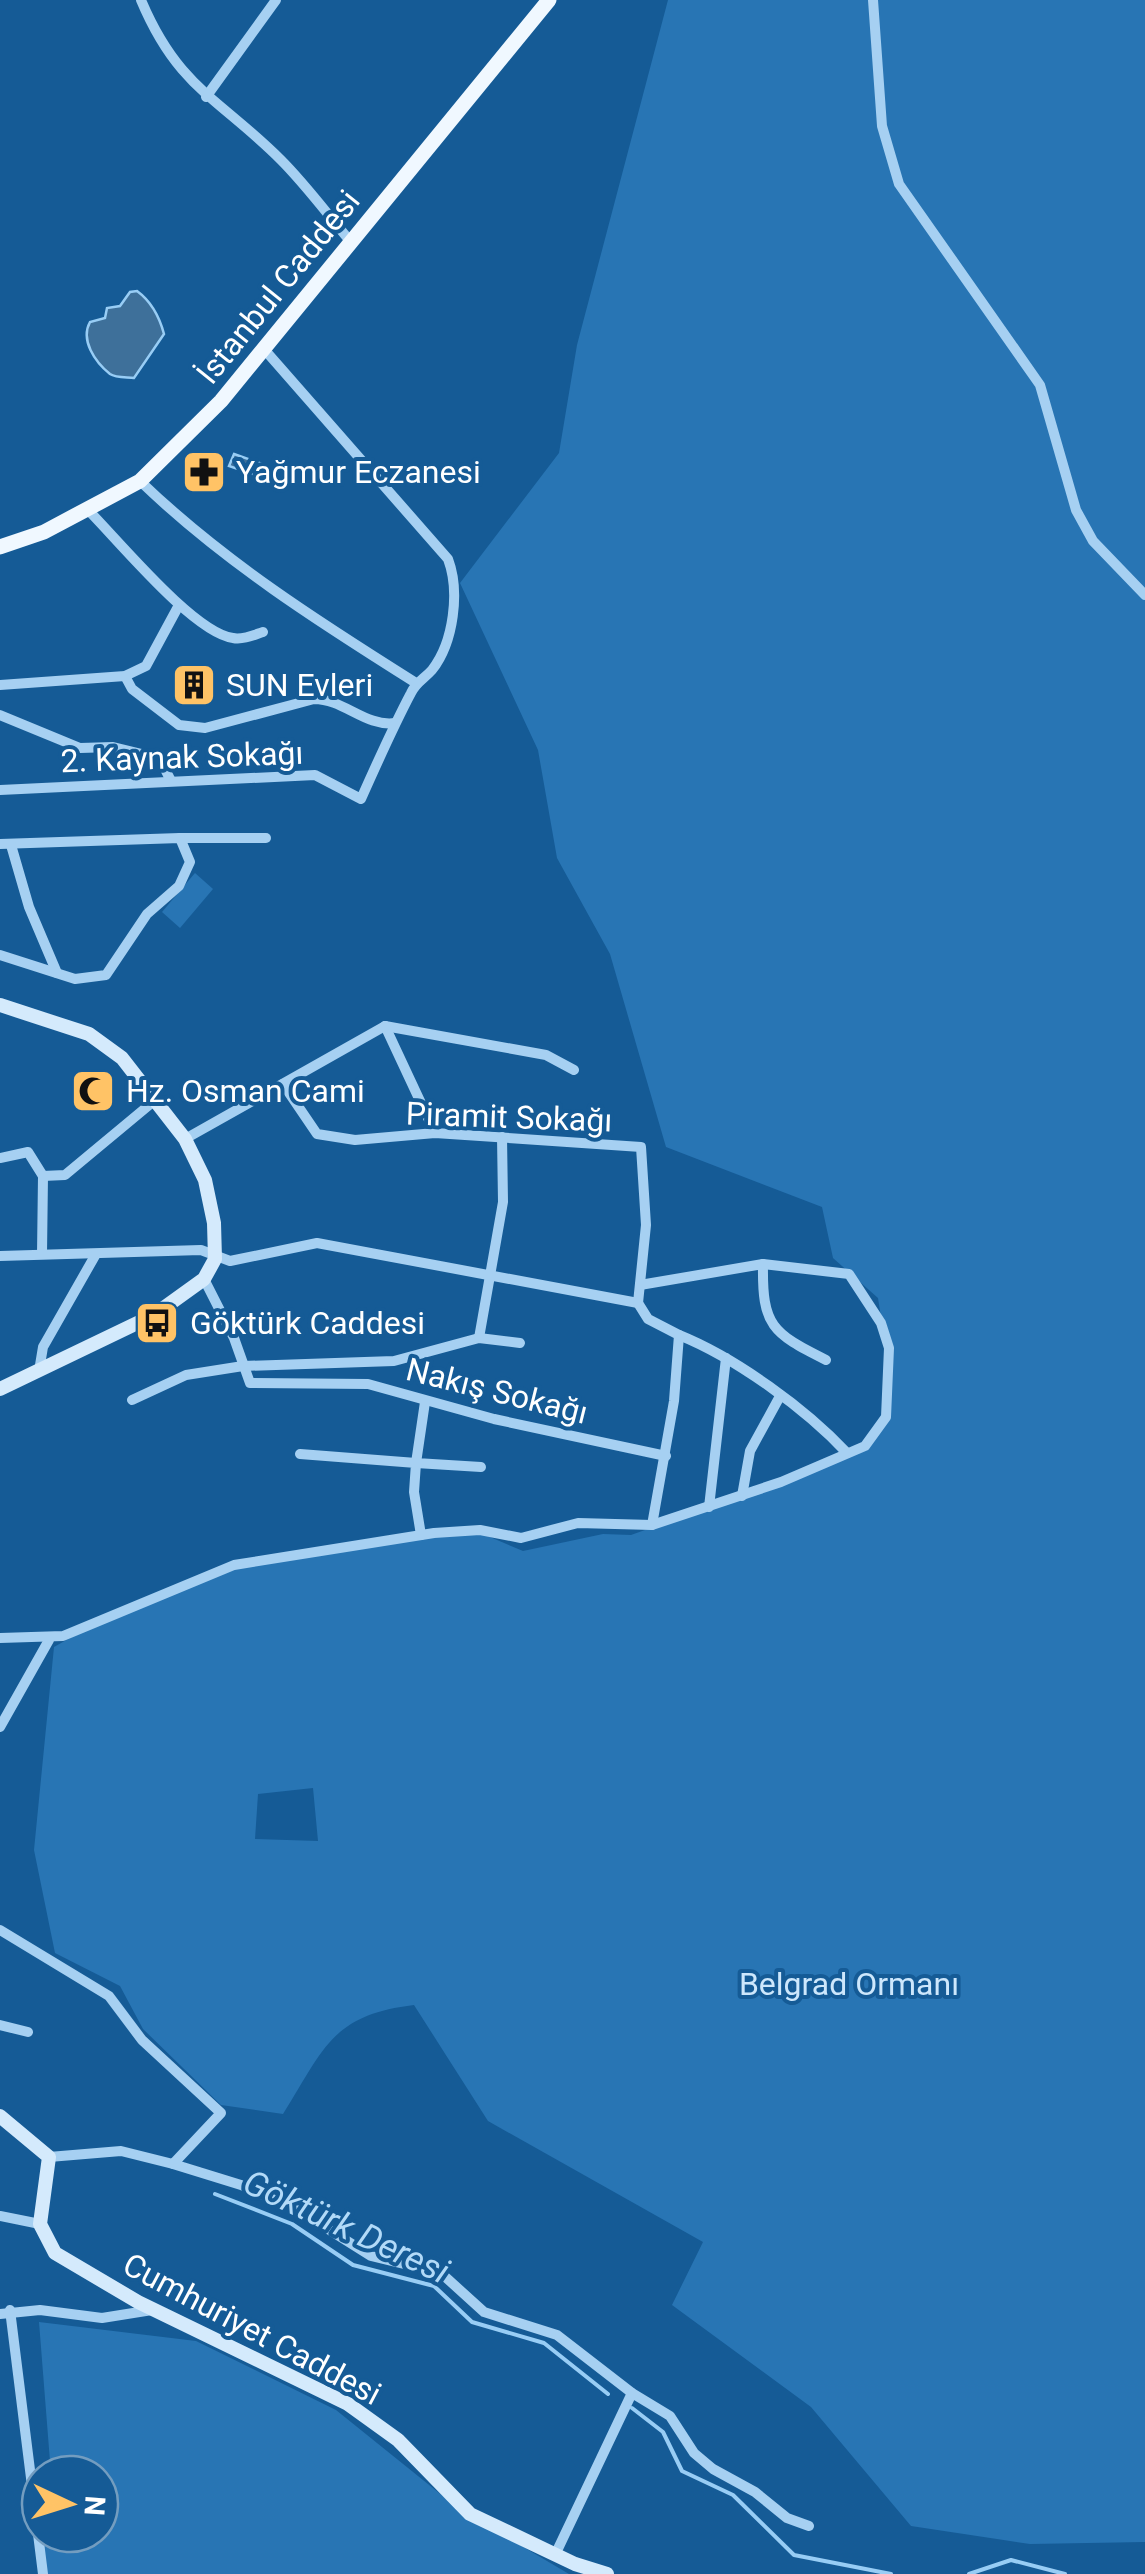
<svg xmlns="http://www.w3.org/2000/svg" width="1145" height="2574" font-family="Roboto,sans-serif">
<rect width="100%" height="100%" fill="#155b96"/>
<g fill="#2875b4" fill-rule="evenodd">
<path d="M668 0H1145V2542L1030 2544 911 2526 811 2407 672 2305 703 2242 488 2121 414 2005C331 2015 324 2049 283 2114L221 2105 143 2029 120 1986 55 1953 34 1850 54 1647 132 1603 239 1567 406 1537 483 1534 523 1551 603 1534 631 1535 776 1483 865 1442 884 1410 886 1349 878 1298 833 1258 822 1207 666 1147 610 954 557 858 538 750 460 583 559 453 577 345ZM313 1788 318 1841 255 1839 258 1794Z"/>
<polygon points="195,873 213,889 180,928 162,912"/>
<polygon points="39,2322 196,2341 336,2410 459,2509 569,2574 40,2574 31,2481 40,2481 40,2534 100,2534 100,2474 51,2474"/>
</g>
<g fill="#3e709a" stroke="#98cdf5" stroke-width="2.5">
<path d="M137 291C152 302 160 319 164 334L134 378C127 377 116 378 110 374 95 362 80 340 90 322L105 318 107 308 120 306 130 292Z"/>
<polygon points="234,454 268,466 264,478 229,466"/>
</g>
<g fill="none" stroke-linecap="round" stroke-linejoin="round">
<g stroke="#98cdf5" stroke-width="4">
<polyline points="215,2194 292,2224 353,2265 434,2286 472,2322 544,2343 608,2394"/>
<polyline points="632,2408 663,2432 682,2471 733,2495 794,2555 891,2574"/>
<polyline points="969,2574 1011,2560 1065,2574"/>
</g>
<g stroke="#a6d0f2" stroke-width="10">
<path d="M141 0C178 88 219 98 281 160 306 185 328 215 351 242"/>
<polyline points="873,0 882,126 899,184 1040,385 1076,510 1093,541 1145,595"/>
<polyline points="206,97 276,0"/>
<path d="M140 481C223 561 319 622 416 683"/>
<path d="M88 510C118 540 194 633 233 638 243 640 254 635 263 632"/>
<path d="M125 676 132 689 179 725 205 728 314 699C344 699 365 727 395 723"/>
<polyline points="0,685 125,676 146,666 179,605"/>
<polyline points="0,715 80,748 113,747 146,755 163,765 171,781"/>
<path d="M0 790 315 775 361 799C377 763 393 727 411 693 416 682 424 679 432 670 454 642 460 591 448 559L264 349"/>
<polyline points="180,838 266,838"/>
<polyline points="0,844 180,838 190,862 179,886 147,914 106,975 75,979 0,955"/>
<polyline points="11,845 29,907 57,973"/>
<polyline points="385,1026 546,1055 574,1070"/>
<polyline points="385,1026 435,1133"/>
<polyline points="283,1084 317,1134 355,1140 435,1133 641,1147 646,1225 638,1303"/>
<polyline points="185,1139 385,1026"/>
<polyline points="0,1158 28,1152 43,1176 42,1254"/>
<polyline points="43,1176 65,1175 154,1101"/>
<polyline points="0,1256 201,1250 230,1261 317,1243 638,1303"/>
<path d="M763 1264C762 1326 772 1333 826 1360"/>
<polyline points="204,1279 234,1338 250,1383 368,1384 494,1419 666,1456"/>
<polyline points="638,1303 648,1319 679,1335 674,1401 652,1525"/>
<path d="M679 1335C736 1358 806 1409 847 1453"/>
<polyline points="479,1338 503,1202 502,1137"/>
<polyline points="39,1371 43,1347 96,1254"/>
<polyline points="132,1400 186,1375 243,1366 394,1361 479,1338 520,1343"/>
<polyline points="425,1402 416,1463 481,1467"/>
<polyline points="300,1454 416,1463 414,1492 421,1535"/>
<polyline points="742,1496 750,1451 779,1398"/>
<polyline points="709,1507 726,1358"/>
<polyline points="0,1638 63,1636 234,1565 434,1533 480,1530 521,1538 578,1523 652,1525 781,1482 865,1446 886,1417 889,1348 881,1323 849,1274 763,1264 640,1285"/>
<polyline points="0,1727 49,1640"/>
<polyline points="0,1930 109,1996 142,2040 221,2113 173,2164 121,2151 49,2157"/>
<polyline points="0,2025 28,2032"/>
<polyline points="173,2164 241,2185 301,2212 371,2256 441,2273 484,2312 557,2335 632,2393 670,2416 694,2453 713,2469 755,2492 787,2518 809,2526"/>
<polyline points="0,2216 40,2224"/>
<polyline points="10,2310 43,2574"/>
<polyline points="0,2314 40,2310 102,2318 152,2310"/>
<polyline points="555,2555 632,2393"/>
</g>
<g stroke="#d4eafc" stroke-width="14">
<polyline points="0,1005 89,1034 122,1058 185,1139 205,1180 214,1223 215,1259 204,1279 154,1315 0,1389"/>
<polyline points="0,2116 49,2157 40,2224 55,2253 138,2302 348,2404 398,2440 470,2514 575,2564 607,2574"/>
</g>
<polyline stroke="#f0f8ff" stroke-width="15" points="0,547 44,532 140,481 221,401 549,0"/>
</g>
<defs>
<g id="pharmacy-square" transform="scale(2.25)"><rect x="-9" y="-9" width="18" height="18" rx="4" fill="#ffc366" stroke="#155b96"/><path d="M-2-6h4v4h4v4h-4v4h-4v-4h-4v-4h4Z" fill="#111"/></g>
<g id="building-square" transform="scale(2.25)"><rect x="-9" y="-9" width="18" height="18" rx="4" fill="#ffc366" stroke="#155b96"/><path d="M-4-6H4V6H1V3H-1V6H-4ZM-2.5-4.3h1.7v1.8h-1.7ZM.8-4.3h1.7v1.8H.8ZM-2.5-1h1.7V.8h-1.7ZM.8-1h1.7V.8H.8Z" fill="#111"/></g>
<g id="mosque-square" transform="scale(2.25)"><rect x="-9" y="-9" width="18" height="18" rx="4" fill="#ffc366" stroke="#155b96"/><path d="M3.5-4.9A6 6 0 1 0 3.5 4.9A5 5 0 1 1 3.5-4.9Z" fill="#111"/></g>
<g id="bus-square" transform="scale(2.25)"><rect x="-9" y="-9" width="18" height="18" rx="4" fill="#ffc366" stroke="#155b96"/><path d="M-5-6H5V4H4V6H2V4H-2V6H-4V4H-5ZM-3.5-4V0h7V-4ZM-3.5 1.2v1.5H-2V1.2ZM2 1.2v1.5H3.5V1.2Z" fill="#111"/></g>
</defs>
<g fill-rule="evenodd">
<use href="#pharmacy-square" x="204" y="472"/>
<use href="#building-square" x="194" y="685"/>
<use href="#mosque-square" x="93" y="1091"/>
<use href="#bus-square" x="157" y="1323"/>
</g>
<g text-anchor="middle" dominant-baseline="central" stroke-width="8" stroke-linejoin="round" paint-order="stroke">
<g font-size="32" fill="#fff" stroke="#155b96">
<text transform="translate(278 287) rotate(-51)">İstanbul Caddesi</text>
<text transform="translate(182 757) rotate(-2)">2. Kaynak Sokağı</text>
<text transform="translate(509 1117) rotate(2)">Piramit Sokağı</text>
<text transform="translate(497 1391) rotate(14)">Nakış Sokağı</text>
<text transform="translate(252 2329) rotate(28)">Cumhuriyet Caddesi</text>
</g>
<g font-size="32" fill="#fff" stroke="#155b96" text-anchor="start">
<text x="236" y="472">Yağmur Eczanesi</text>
<text x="226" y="685">SUN Evleri</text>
<text x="126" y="1091">Hz. Osman Cami</text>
<text x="190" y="1323">Göktürk Caddesi</text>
</g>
<g font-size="32" fill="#cde7fc" stroke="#155b96">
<text x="849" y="1984">Belgrad Ormanı</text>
</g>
<g font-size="35" font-style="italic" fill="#b2daf8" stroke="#155b96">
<text transform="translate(346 2227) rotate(25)">Göktürk Deresi</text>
</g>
</g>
<g transform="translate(70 2504) rotate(94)"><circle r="48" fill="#155b96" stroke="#739dc0" stroke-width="2.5"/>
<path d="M0-8L18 38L0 25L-18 38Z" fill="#ffc366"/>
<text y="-15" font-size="28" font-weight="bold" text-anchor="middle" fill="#ffffff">N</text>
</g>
</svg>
